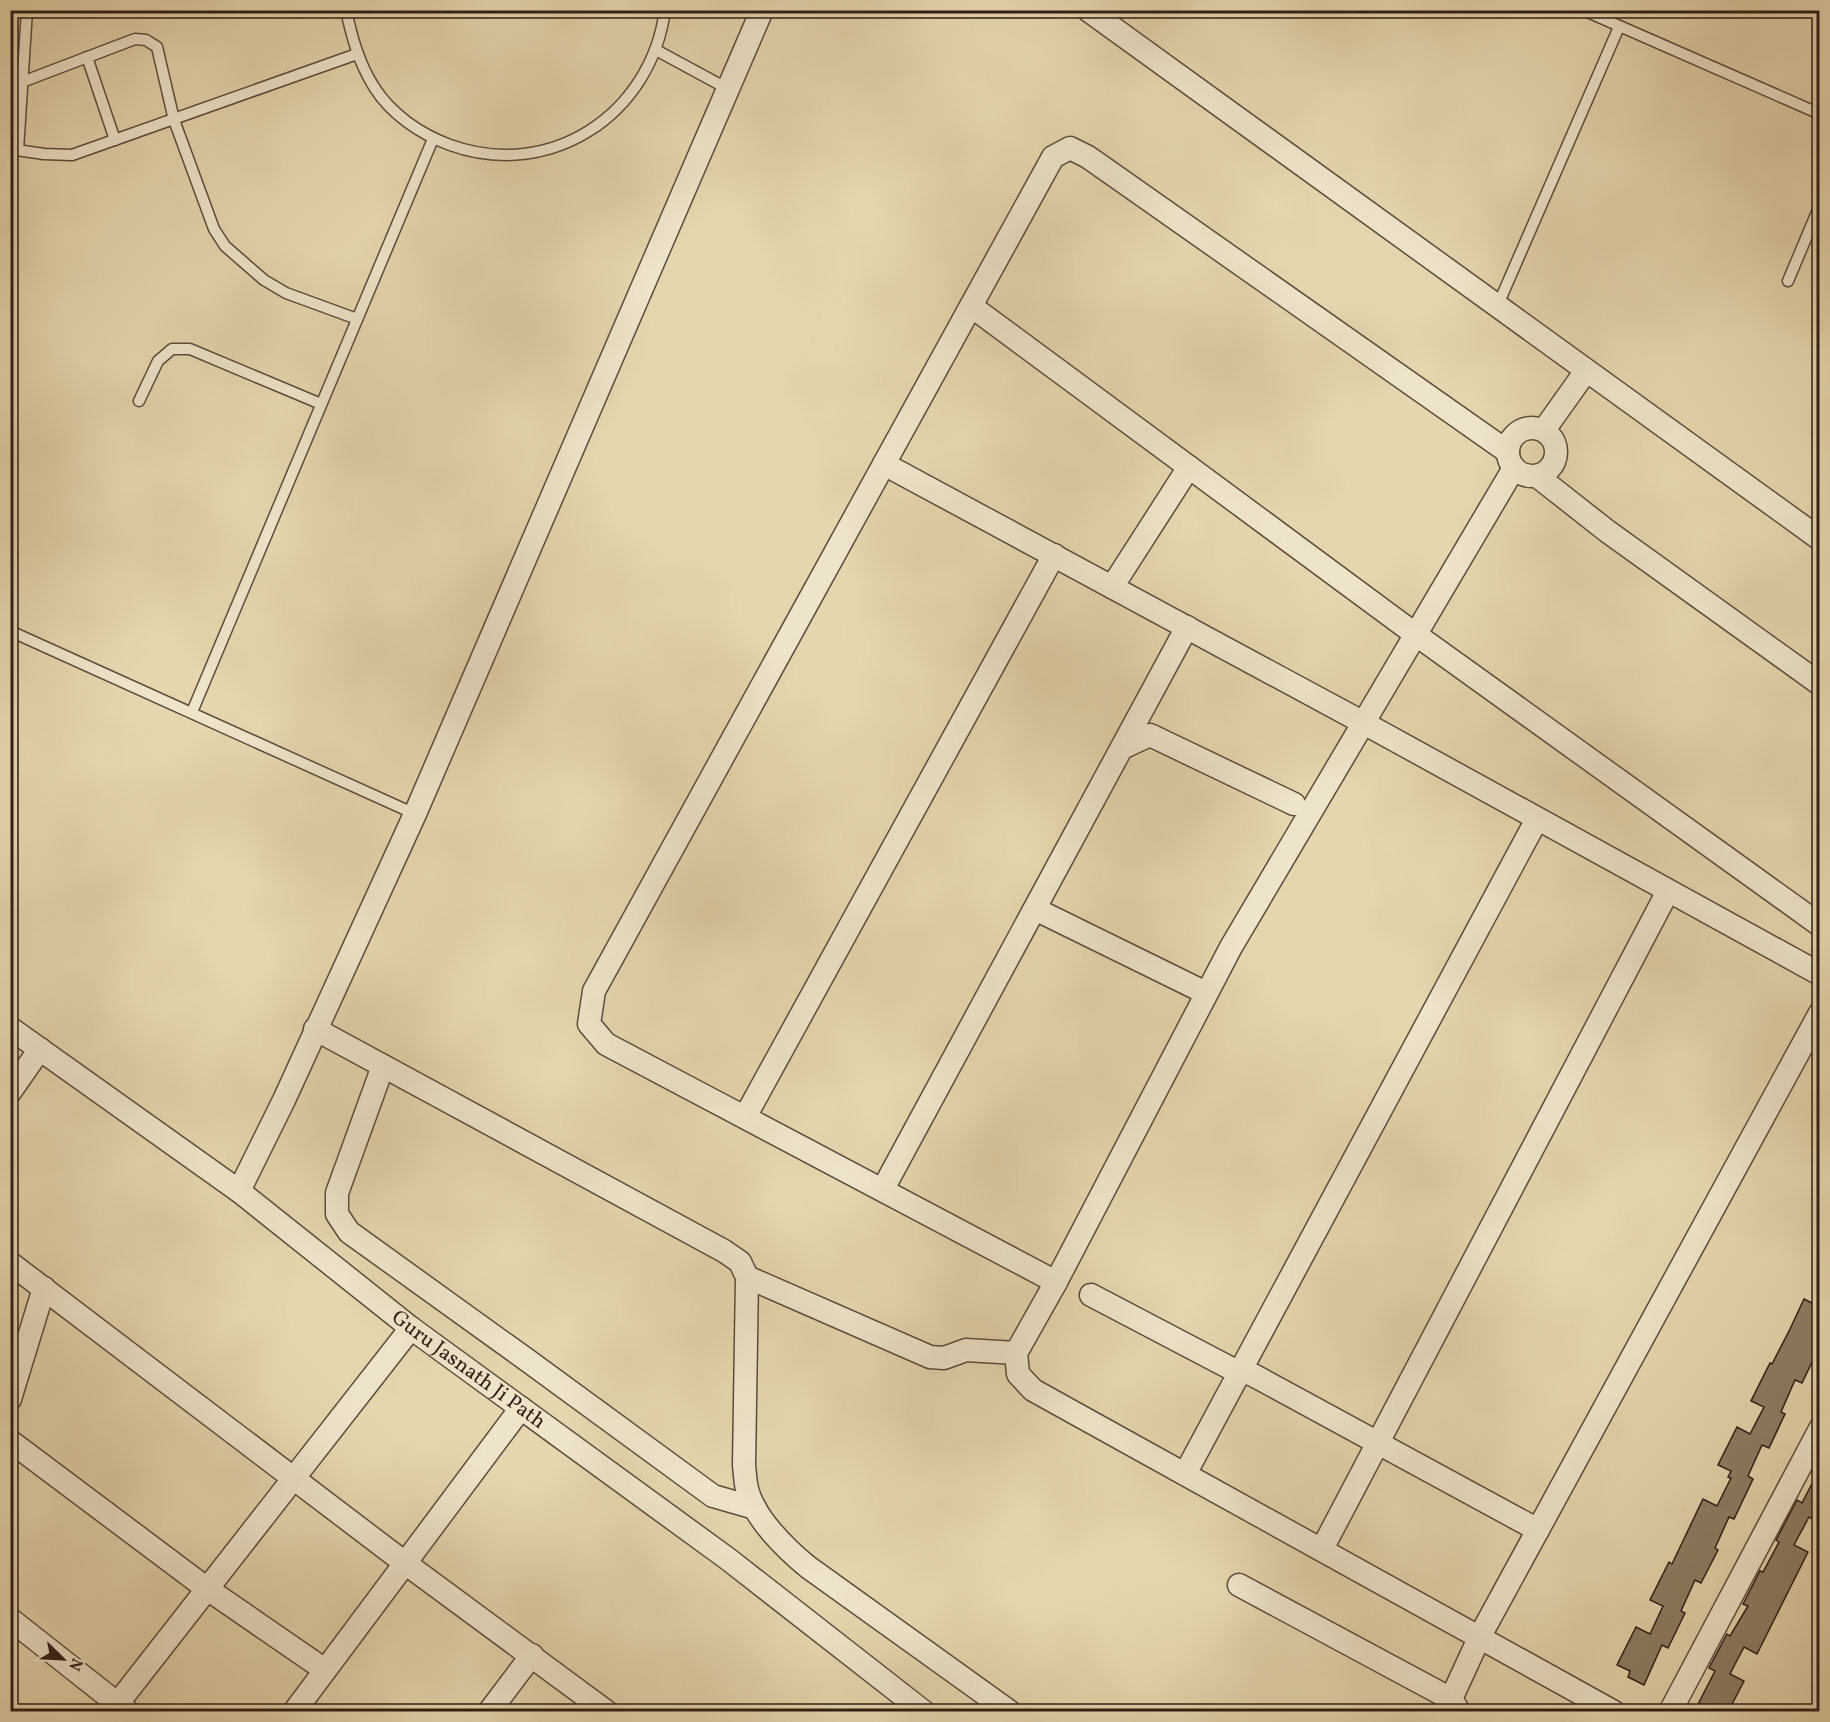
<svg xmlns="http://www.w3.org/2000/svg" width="1830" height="1722" font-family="Vollkorn,serif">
<rect width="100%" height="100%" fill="#e5d6ad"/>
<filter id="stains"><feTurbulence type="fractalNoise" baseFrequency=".00333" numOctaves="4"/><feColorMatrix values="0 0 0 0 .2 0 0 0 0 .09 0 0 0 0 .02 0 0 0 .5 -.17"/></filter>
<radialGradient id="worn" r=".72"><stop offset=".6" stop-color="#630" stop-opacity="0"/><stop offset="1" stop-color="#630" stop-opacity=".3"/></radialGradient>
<g fill="#8d7e65" stroke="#2e1e18" stroke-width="1.5">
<polygon points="1804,1299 1820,1307 1820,1361 1814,1358 1802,1383 1795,1380 1781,1412 1785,1414 1769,1448 1762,1445 1748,1476 1753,1479 1734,1519 1729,1517 1715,1548 1718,1550 1701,1583 1695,1580 1681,1611 1685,1613 1668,1648 1662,1645 1644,1685 1628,1677 1630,1671 1617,1665 1636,1627 1650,1634 1663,1606 1650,1600 1669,1562 1672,1564 1703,1499 1717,1506 1731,1478 1728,1477 1731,1471 1718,1465 1737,1427 1750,1434 1764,1407 1751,1401 1770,1363 1772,1364 1790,1329"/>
<polygon points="1820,1468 1820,1516 1814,1513 1812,1519 1809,1517 1794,1545 1808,1552 1757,1654 1744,1647 1730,1674 1744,1681 1728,1712 1694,1712 1715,1671 1709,1668 1727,1634 1730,1636 1748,1606 1743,1604 1760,1571 1763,1572 1779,1542 1776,1540 1797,1500 1802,1503"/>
</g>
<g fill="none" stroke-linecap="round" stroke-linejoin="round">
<g stroke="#5c4c3d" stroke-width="13">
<g id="service">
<path d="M346 10C352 38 359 63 374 87 391 114 420 134 450 145 550 181 651 115 665 10"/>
<polyline points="1583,10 1820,114"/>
<polyline points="656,50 728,89"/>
<polyline points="87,57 115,140"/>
<polyline points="22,82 135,39 146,40 157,47 174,120 214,229 225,246 264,280 286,293 357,319"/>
<polyline points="10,149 44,154 72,155 357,54"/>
<polyline points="18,150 27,10"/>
<polyline points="1788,281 1820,205"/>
<polyline points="1497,307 1619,27"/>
<polyline points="139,401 158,361 172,349 190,349 321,404"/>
<polyline points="10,631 415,814"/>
<polyline points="192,712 433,139"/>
</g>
</g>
<g stroke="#5c4c3d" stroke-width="25">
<g id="minor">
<polyline points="1088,10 1820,539"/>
<polyline points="971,306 1415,634 1820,925"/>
<circle cx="1532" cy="452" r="24"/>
<polyline points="1544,430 1586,371"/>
<polyline points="884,464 1362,722 1820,974"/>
<polyline points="1514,468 1231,947 1056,1282 1016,1353 1018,1374 1033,1390 1614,1712"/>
<polyline points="1537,476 1607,531 1820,684"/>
<polyline points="1112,587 1189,467"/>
<polyline points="1122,748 1150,735 1294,804"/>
<polyline points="1035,909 1206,993"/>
<path id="s1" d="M10 1028 239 1191 411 1328 728 1559 924 1712"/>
<path d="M315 1029 724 1251 740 1262 747 1277 744 1465C745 1473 745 1481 747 1489 754 1518 786 1549 808 1567L1010 1712"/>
<polyline points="383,1066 337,1193 337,1214 349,1232 527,1360 713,1496 755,1508"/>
<polyline points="10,1092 40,1049"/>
<polyline points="745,1117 1054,555"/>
<polyline points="883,1189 1187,627"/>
<polyline points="239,1191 284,1100 415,814 762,10"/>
<polyline points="10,1263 405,1563 607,1712"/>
<polyline points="747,1277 930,1357 944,1358 966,1350 1016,1353"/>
<polyline points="1056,1282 606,1044 589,1024 594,991 1053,157 1070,148 1088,157 1508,452"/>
<polyline points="1091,1295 1232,1369 1253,1375 1538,1530"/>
<polyline points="10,1399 44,1288"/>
<polyline points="10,1441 206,1588 325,1670"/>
<polyline points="1185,1474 1537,819"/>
<polyline points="1322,1549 1668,891"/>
<polyline points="1239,1585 1451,1699 1458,1710"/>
<polyline points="10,1619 128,1712"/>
<polyline points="1451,1699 1480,1636 1820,1013"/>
<polyline points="111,1712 411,1328"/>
<polyline points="294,1712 521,1408"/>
<polyline points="489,1712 532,1655"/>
<polyline points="1670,1712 1820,1429"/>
</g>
</g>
<use href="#service" stroke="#eee4ca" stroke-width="10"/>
<use href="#minor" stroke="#eee4ca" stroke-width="22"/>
</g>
<g text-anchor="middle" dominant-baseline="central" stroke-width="4.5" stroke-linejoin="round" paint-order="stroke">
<g font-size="21" fill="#2e1e18" stroke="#eee4ca">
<text stroke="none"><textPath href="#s1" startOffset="572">Guru Jasnath Ji Path</textPath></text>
</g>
</g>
<rect width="1830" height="1722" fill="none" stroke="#e5d6ad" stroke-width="36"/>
<rect x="12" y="12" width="1806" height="1698" fill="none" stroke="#2e1e18" stroke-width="3"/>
<rect x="18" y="18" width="1794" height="1686" fill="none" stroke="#2e1e18" stroke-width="1.5"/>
<g transform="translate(63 1659) rotate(114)" stroke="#eee4ca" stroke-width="4.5" paint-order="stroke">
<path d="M0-4.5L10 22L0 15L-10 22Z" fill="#2e1e18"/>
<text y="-9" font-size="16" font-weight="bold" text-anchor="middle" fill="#2e1e18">N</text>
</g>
<rect width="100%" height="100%" filter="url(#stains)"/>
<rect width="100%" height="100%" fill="url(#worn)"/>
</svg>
